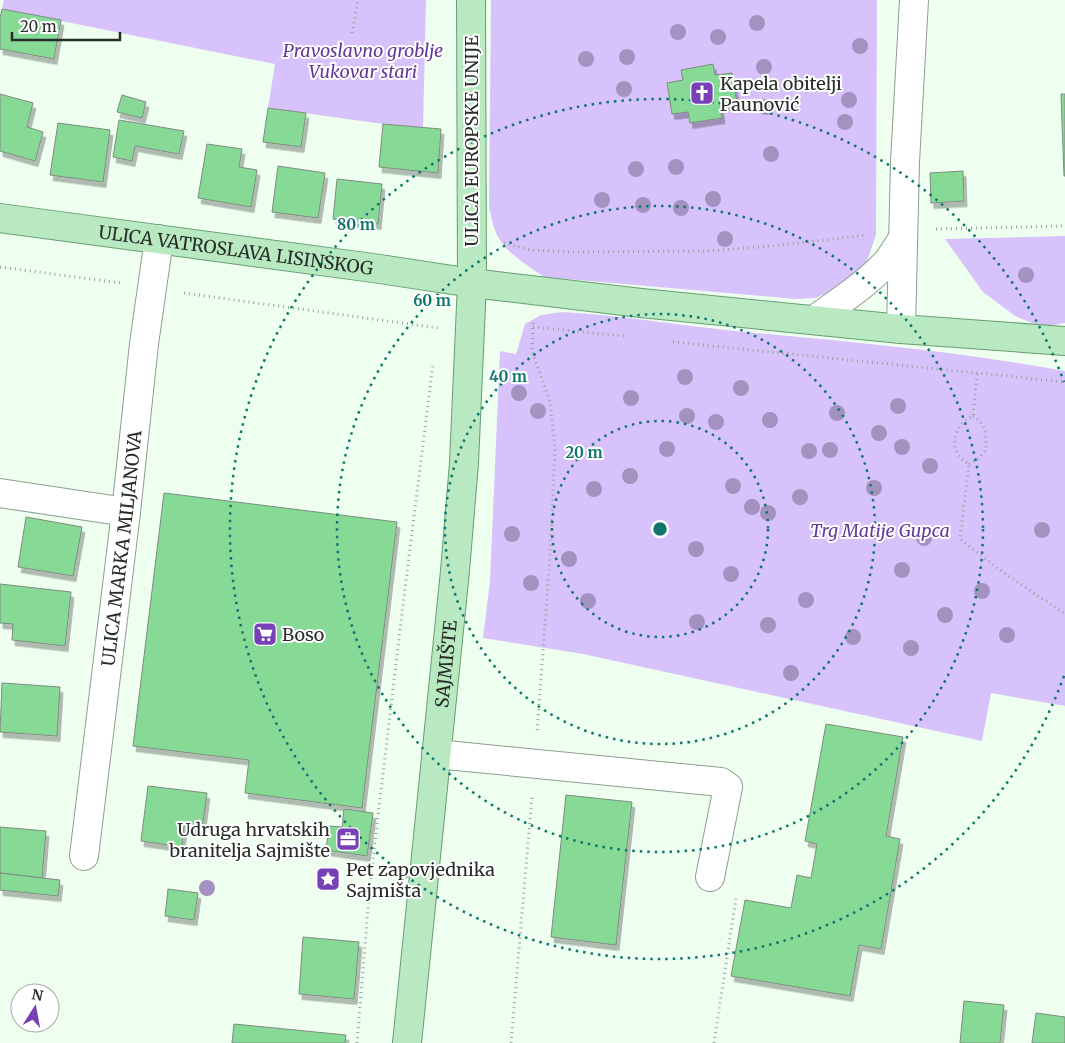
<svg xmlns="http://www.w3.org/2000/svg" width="1065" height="1043" font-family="Merriweather,serif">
<defs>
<filter id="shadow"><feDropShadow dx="3" dy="5.5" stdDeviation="0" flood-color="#0004"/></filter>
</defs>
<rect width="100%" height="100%" fill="#eefff0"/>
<g fill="#d8c2fb">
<polygon points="4,0 426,0 423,128 383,124 268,108 275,64 2,9"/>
<path d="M491 0H877L876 235 866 264 846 283 816 298 795 299 544 277C526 264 503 252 495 230 492 223 491 215 489 207Z"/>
<polygon points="1065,236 1065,323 1042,327 1015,316 983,292 945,239"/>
<path d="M562 312C620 315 677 325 735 331 845 341 956 351 1065 371V706L991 693 982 741 583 654 483 638 490 581 500 351 516 354 525 324 541 315Z"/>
</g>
<g fill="#87d996" stroke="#7d8c7f" filter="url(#shadow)">
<polygon points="2,9 61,20 54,59 0,49 0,18"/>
<polygon points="713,64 715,75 732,73 737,103 720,106 722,118 690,123 688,112 672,114 667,83 683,80 681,70"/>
<polygon points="0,94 33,103 27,127 43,132 35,161 0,151"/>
<polygon points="1061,94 1065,94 1065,176 1064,176"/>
<polygon points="122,95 146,102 142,118 117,112"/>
<polygon points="268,108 306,113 301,147 263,142"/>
<polygon points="119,120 184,131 179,154 135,146 132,161 113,157"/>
<polygon points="58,123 110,130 103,182 50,175"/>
<polygon points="383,124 441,129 438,173 379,167"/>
<polygon points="207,144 242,149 239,167 257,170 251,207 198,198"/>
<polygon points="278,166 325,173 318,218 272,212"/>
<polygon points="963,171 964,201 931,203 930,173"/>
<polygon points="337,179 382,184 378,224 333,219"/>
<polygon points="164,493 397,522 362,808 245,793 249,760 133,746"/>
<polygon points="26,517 82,527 73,576 18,567"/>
<polygon points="0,584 71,592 65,646 12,640 13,624 0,623"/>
<polygon points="2,683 60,687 57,736 0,732"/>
<polygon points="826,724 903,737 886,836 900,839 881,949 859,945 850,996 731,976 745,900 791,908 797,875 811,878 817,844 805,841"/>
<polygon points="148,786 207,793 202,829 184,826 182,847 141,841"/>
<polygon points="566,795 632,802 616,945 551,937"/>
<polygon points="344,809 373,813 367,856 326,850 329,826 342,827"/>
<polygon points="0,827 46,831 42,878 0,873"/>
<polygon points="0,873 60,880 58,896 0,890"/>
<polygon points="168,889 198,893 194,920 165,916"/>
<polygon points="303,937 359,942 354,999 299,994"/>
<polygon points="964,1001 1004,1005 1000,1043 960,1043"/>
<polygon points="1036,1013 1065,1017 1065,1043 1032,1043"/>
<polygon points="234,1024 346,1035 345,1043 232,1043"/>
</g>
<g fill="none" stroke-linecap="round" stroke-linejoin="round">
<g stroke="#8e9e90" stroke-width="30">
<g id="minor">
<path d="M814 320C839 302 867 284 888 261 893 254 898 246 903 238"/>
<polyline points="901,329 905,162 914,0"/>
<polyline points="0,493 126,512"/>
<polyline points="436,754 721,782 728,787 710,877"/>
<path id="s1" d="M84 856 126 512 144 344 159 239"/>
</g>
</g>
<g stroke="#679e71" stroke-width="30">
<g id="major">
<path id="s2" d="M0 218 373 268 472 283 641 303 901 329 1065 341"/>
<path id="s3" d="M407 1043 455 571 464 463 472 283 471 0"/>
</g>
</g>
<g stroke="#97a399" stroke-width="3" stroke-dasharray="1 4" stroke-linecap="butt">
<polyline points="352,33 358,0"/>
<polyline points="936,229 1065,226"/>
<polyline points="504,243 531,250 576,252 709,251 792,244 866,235"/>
<polyline points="0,267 121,283"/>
<polyline points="184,293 438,328"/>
<polyline points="533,323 532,351 550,402 555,450 550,556 537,733"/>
<polyline points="533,327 624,336"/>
<polyline points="673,342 1065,382"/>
<path d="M977 374 973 416C952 425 947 452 969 464L960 539 1004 573 1065 614"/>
<path d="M969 464 977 460 986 450C986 435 987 425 973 416"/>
<polyline points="357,1043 370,884 402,613 433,364"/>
<polyline points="511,1043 532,796"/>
<polyline points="714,1043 736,898"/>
</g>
<use href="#minor" stroke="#fff" stroke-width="28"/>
<use href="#major" stroke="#b8e9c1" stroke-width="28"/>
</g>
<g fill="#a392c0">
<circle cx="757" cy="23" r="8"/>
<circle cx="678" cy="32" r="8"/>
<circle cx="718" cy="37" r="8"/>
<circle cx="860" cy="46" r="8"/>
<circle cx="627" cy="57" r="8"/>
<circle cx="586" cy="59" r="8"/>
<circle cx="764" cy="67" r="8"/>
<circle cx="624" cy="89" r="8"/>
<circle cx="849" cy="100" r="8"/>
<circle cx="766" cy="107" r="8"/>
<circle cx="845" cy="122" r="8"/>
<circle cx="771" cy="154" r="8"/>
<circle cx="676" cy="167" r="8"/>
<circle cx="636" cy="169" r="8"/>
<circle cx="713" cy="199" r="8"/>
<circle cx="602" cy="200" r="8"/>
<circle cx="643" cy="205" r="8"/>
<circle cx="681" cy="208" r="8"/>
<circle cx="725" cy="239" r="8"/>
<circle cx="1026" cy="275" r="8"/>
<circle cx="685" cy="377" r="8"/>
<circle cx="741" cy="388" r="8"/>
<circle cx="519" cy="393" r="8"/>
<circle cx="631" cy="398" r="8"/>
<circle cx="898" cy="406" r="8"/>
<circle cx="538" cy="411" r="8"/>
<circle cx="837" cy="413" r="8"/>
<circle cx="687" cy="416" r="8"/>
<circle cx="770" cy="420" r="8"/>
<circle cx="716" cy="422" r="8"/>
<circle cx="879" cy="433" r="8"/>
<circle cx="902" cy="447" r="8"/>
<circle cx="667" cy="449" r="8"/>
<circle cx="830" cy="450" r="8"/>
<circle cx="809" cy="451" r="8"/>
<circle cx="930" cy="466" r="8"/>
<circle cx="630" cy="476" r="8"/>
<circle cx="733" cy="486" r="8"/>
<circle cx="874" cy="488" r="8"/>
<circle cx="594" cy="489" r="8"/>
<circle cx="800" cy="497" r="8"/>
<circle cx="752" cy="507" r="8"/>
<circle cx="768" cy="513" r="8"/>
<circle cx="1042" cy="530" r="8"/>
<circle cx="512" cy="534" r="8"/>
<circle cx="924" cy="538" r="8"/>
<circle cx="696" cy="549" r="8"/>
<circle cx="569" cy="559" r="8"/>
<circle cx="902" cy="570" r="8"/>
<circle cx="731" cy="574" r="8"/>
<circle cx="531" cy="583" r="8"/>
<circle cx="982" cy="591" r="8"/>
<circle cx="806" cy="600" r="8"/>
<circle cx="588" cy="601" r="8"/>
<circle cx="945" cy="615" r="8"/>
<circle cx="697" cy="622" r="8"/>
<circle cx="768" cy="625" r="8"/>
<circle cx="1007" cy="635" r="8"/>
<circle cx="853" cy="637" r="8"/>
<circle cx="911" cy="648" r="8"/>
<circle cx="791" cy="673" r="8"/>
<circle cx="207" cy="888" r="8"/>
</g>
<g fill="none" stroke="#0f766e" stroke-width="2.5" stroke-dasharray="2.5 5">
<circle cx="660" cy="529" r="108"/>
<circle cx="660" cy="529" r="215"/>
<circle cx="660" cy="529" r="323"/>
<path d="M1064 676A430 430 0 1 1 1064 382"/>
</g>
<defs>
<g id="church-square" transform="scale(1.25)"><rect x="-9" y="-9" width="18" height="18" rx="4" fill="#7740b6" stroke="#fff"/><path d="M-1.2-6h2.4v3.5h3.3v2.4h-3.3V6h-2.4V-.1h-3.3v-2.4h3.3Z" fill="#fff"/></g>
<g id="supermarket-square" transform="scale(1.25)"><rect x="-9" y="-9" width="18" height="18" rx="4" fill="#7740b6" stroke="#fff"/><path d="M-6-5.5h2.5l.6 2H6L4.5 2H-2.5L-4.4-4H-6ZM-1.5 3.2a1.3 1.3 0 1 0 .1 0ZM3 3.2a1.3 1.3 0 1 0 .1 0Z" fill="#fff"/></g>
<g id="office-square" transform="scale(1.25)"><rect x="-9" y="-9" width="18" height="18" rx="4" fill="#7740b6" stroke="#fff"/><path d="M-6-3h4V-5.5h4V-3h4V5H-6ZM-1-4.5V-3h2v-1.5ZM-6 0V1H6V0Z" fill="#fff"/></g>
<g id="sight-square" transform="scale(1.25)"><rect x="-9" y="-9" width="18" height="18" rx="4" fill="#7740b6" stroke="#fff"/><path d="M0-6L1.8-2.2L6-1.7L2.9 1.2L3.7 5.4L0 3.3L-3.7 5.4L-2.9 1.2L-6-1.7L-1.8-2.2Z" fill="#fff"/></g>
</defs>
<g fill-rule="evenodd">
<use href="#church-square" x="702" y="93"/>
<use href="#supermarket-square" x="265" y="634"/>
<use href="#office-square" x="348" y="839"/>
<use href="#sight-square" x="328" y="879"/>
</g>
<g text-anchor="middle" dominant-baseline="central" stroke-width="4" stroke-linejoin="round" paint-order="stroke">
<g font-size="18" font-style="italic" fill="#653899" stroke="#fff">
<text x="363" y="50">Pravoslavno groblje<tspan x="363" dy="21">Vukovar stari</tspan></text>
<text x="880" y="530">Trg Matije Gupca</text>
</g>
<g font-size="18" fill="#272d28" stroke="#fff" text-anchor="start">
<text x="720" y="83">Kapela obitelji<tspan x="720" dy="21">Paunović</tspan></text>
<text x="282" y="634">Boso</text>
<text x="330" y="829" text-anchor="end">Udruga hrvatskih<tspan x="330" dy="21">branitelja Sajmište</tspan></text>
<text x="346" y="869">Pet zapovjednika<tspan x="346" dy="21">Sajmišta</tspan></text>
</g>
<g font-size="18" fill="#272d28" stroke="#fff">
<text transform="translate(471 141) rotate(-90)">ULICA EUROPSKE UNIJE</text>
<text stroke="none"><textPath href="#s2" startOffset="238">ULICA VATROSLAVA LISINSKOG</textPath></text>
<text stroke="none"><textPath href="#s1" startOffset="310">ULICA MARKA MILJANOVA</textPath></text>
<text stroke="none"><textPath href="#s3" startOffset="381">SAJMIŠTE</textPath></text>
</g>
</g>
<circle cx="660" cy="529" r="8" fill="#0f766e" stroke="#fff" stroke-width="2.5"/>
<g font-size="15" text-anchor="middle" font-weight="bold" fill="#0f766e" stroke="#fff" stroke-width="4" stroke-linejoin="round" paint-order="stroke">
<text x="356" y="230">80 m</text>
<text x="432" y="306">60 m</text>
<text x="508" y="382">40 m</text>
<text x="584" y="458">20 m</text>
</g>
<g transform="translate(35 1008) rotate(11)"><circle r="24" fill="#ffffff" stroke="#a9aba9"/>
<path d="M0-4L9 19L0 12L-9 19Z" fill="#7740b6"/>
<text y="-8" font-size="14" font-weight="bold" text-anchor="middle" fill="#272d28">N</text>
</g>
<path d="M12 32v8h108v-8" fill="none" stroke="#272d28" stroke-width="2.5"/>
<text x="20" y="32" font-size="15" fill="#272d28" stroke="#ffffff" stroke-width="4" paint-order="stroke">20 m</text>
</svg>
